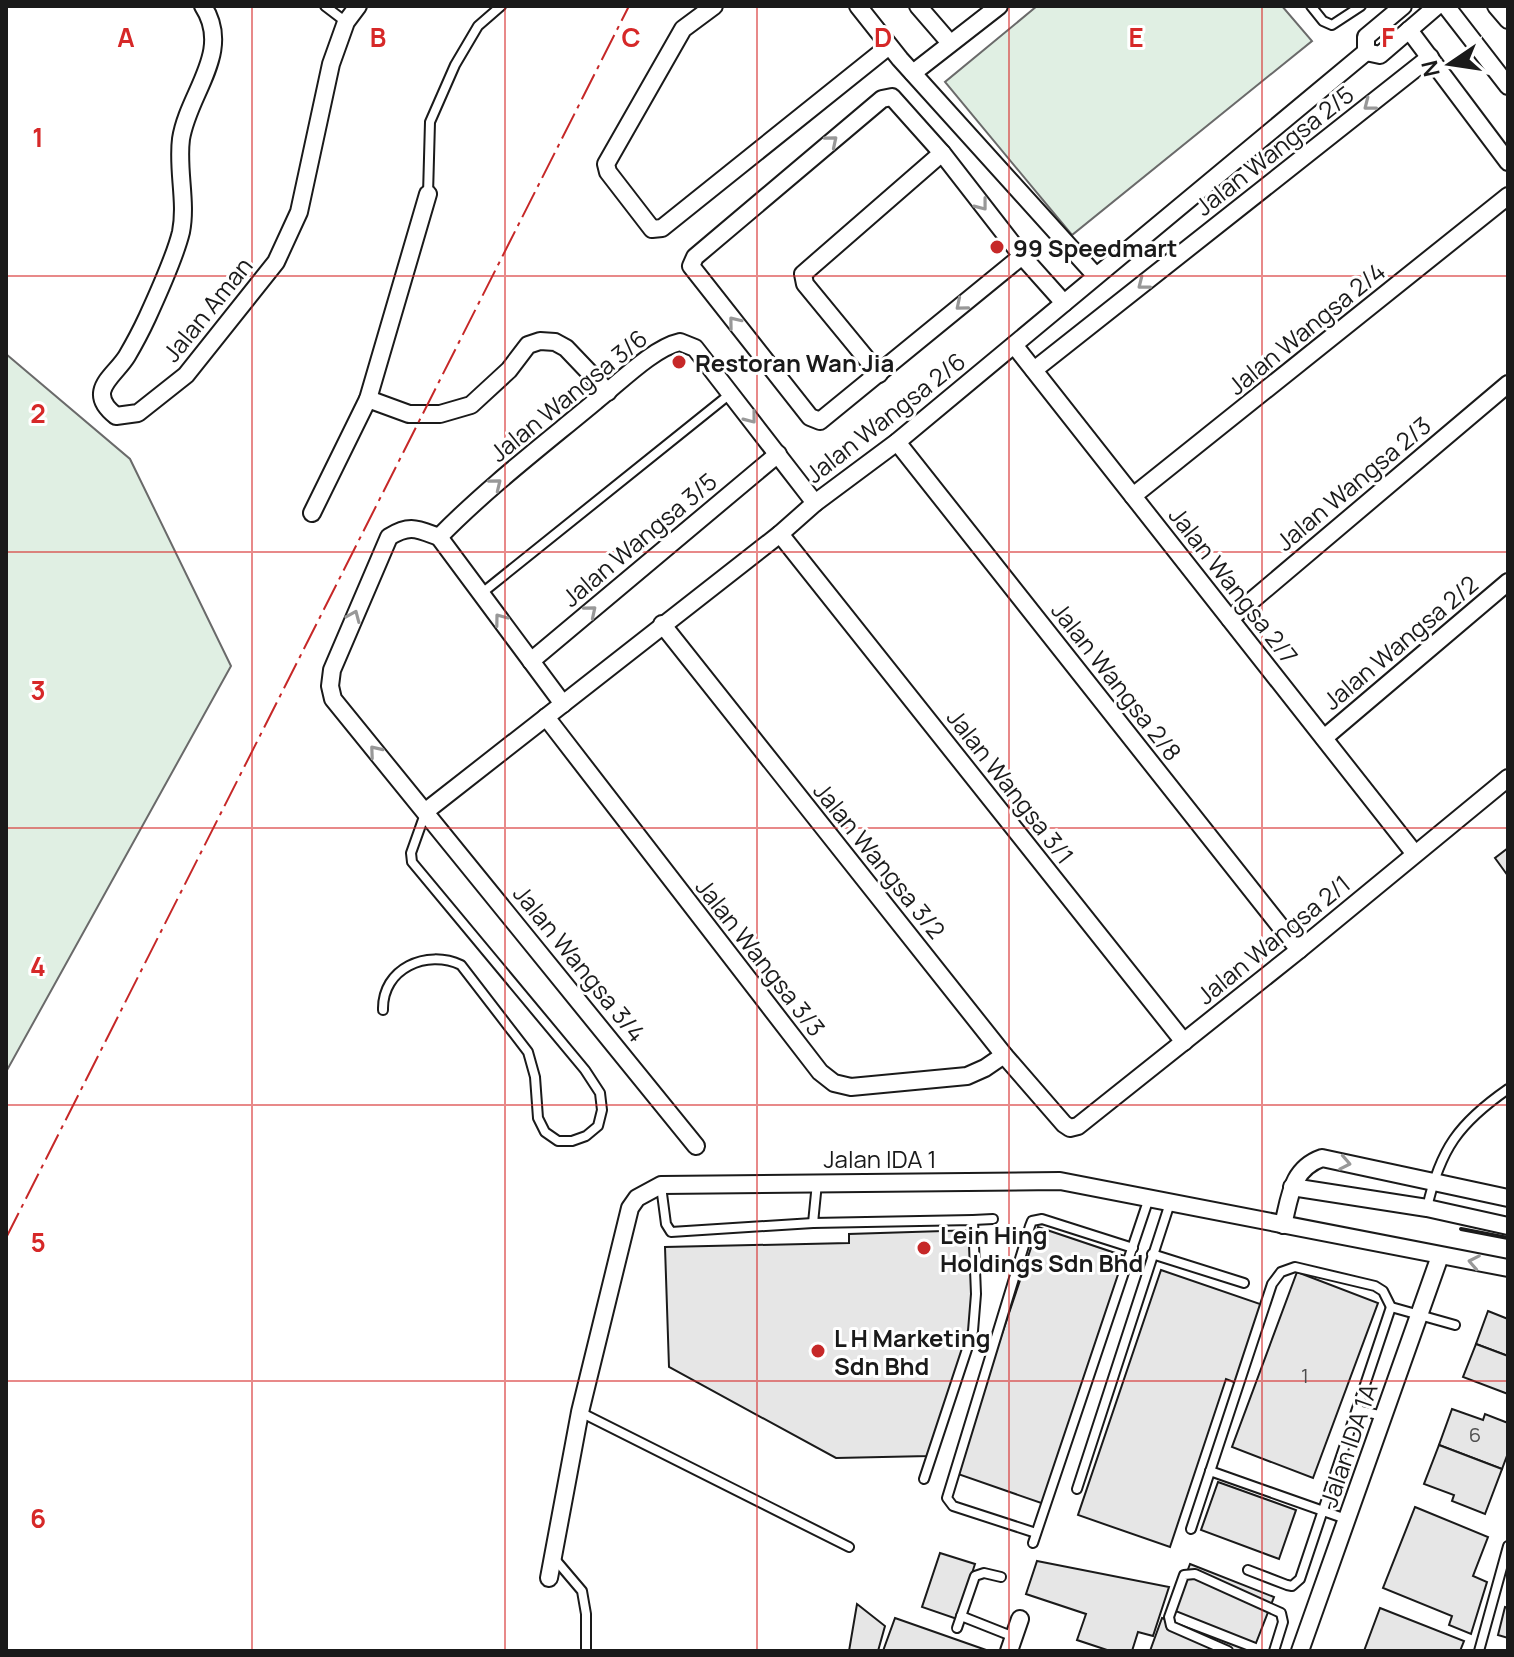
<svg xmlns="http://www.w3.org/2000/svg" width="1514" height="1657" font-family="Manrope,sans-serif">
<rect width="100%" height="100%" fill="#fff"/>
<g fill="#e0efe3" stroke="#6a6a6a" stroke-width="2">
<polygon points="1037,6 1282,6 1312,41 1072,235 945,82"/>
<polygon points="6,354 130,459 231,666 6,1072"/>
</g>
<g fill="#e6e6e6" stroke="#1a1a1a" stroke-width="2">
<polygon points="1508,848 1508,876 1495,858"/>
<polygon points="1038,1227 1130,1258 1047,1505 955,1473"/>
<polygon points="975,1230 974,1334 929,1456 836,1458 669,1367 665,1247 849,1243 849,1234"/>
<polygon points="1161,1270 1266,1306 1239,1384 1226,1379 1170,1547 1078,1515"/>
<polygon points="1297,1272 1378,1303 1313,1478 1232,1447"/>
<polygon points="1488,1311 1508,1319 1508,1356 1476,1344"/>
<polygon points="1476,1344 1508,1356 1508,1394 1463,1377"/>
<polygon points="1452,1409 1483,1420 1485,1414 1508,1423 1508,1453 1502,1469 1439,1445"/>
<polygon points="1439,1445 1502,1469 1485,1514 1452,1501 1454,1495 1424,1484"/>
<polygon points="1218,1482 1296,1510 1279,1559 1201,1530"/>
<polygon points="1415,1507 1488,1537 1473,1576 1487,1582 1471,1634 1449,1625 1452,1616 1383,1588"/>
<polygon points="940,1553 975,1564 957,1619 922,1607"/>
<polygon points="1037,1561 1169,1587 1153,1636 1138,1632 1132,1651 1110,1651 1077,1640 1086,1614 1026,1594"/>
<polygon points="1190,1564 1274,1597 1256,1643 1173,1610"/>
<polygon points="857,1604 885,1626 878,1651 849,1651"/>
<polygon points="1505,1607 1508,1608 1508,1638 1498,1635"/>
<polygon points="1380,1608 1464,1641 1460,1651 1364,1651"/>
<polygon points="895,1618 989,1651 883,1651"/>
<polygon points="1162,1618 1249,1651 1150,1651"/>
</g>
<g fill="none" stroke-linecap="round" stroke-linejoin="round">
<g stroke="#1a1a1a" stroke-width="12">
<g id="lane">
<polyline points="325,6 346,22"/>
<polyline points="1311,6 1323,21 1332,25 1361,6"/>
<polyline points="428,194 430,122 455,65 478,26 501,6"/>
<polyline points="482,593 730,394"/>
<path d="M383 1010C382 968 427 949 461 965L528 1052 535 1077 538 1118 545 1132 558 1141H572L586 1136 598 1126 602 1110 600 1093 585 1070 412 862 411 853 426 811"/>
<polyline points="817,1183 813,1223 973,1220 976,1294 973,1331 924,1479"/>
<polyline points="661,1186 666,1224 671,1232 813,1223"/>
<path d="M1427 1208C1440 1149 1459 1123 1508 1089"/>
<polyline points="973,1220 993,1219"/>
<polyline points="1152,1254 1244,1283"/>
<polyline points="1357,1410 1383,1416"/>
<polyline points="580,1412 849,1547"/>
<polyline points="1210,1471 1346,1519"/>
<polyline points="1077,1489 1170,1203"/>
<polyline points="1191,1529 1272,1284 1281,1272 1295,1267 1375,1286 1383,1291 1391,1307 1455,1325"/>
<polyline points="1036,1533 953,1506 947,1498 1030,1226 1032,1221 1042,1219 1133,1248"/>
<polyline points="1033,1543 1149,1198"/>
<polyline points="554,1558 582,1591 586,1614 586,1651"/>
<polyline points="1248,1570 1287,1585 1292,1586 1300,1579 1391,1307"/>
<polyline points="961,1616 1014,1637"/>
<polyline points="957,1628 975,1576 984,1573 1001,1577"/>
<polyline points="1228,1651 1171,1626 1169,1617 1184,1575 1195,1574 1281,1613 1283,1622 1274,1651"/>
<polyline points="1479,1651 1508,1546"/>
</g>
</g>
<g stroke="#1a1a1a" stroke-width="20">
<g id="street">
<path d="M203 6C233 52 188 93 181 139 177 169 187 202 181 232 175 257 158 294 147 318 141 331 134 344 127 356 115 376 84 391 116 416L138 413 186 375 276 262 299 212 331 64 346 22 358 6"/>
<polyline points="714,6 683,29 606,164 608,172 652,229 662,228 889,46"/>
<polyline points="858,6 900,59 1096,276"/>
<polyline points="918,6 950,43"/>
<polyline points="1446,6 1508,86"/>
<polyline points="1496,6 1508,20"/>
<polyline points="1409,30 1508,162"/>
<polyline points="1366,52 1380,55 1437,6"/>
<polyline points="913,73 999,6"/>
<polyline points="1022,256 820,421 810,417 691,266 695,257 882,99 892,97 942,153 1022,256 1064,303"/>
<polyline points="1014,345 1415,854"/>
<polyline points="1034,370 1430,57"/>
<polyline points="879,374 805,284 803,274 942,153"/>
<polyline points="368,399 409,414 440,414 471,405 509,370 528,345 540,341 555,342 566,348 608,392"/>
<polyline points="897,442 1299,950"/>
<polyline points="1133,496 1508,196"/>
<polyline points="312,513 368,399 428,194"/>
<polyline points="780,534 1184,1042"/>
<path d="M439 537C417 529 410 524 389 537L332 670 330 686 333 699 696 1146"/>
<path d="M439 537C487 488 543 445 596 401 619 383 653 348 680 342L695 348 815 503"/>
<polyline points="439,537 563,704"/>
<polyline points="1230,619 1508,384"/>
<polyline points="662,624 1004,1055 1064,1124 1070,1128 1078,1126 1299,950 1508,778"/>
<polyline points="531,661 778,454"/>
<polyline points="546,717 820,1072 834,1083 851,1087 967,1076 985,1068 1004,1055"/>
<polyline points="1324,738 1508,582"/>
<polyline points="426,811 780,534 815,503 897,442 1366,52 1366,37 1403,6"/>
<polyline points="1292,1187 1427,1208 1508,1226"/>
<path d="M1283 1225C1290 1197 1291 1169 1322 1158L1508 1198"/>
<polyline points="549,1578 580,1412 630,1208 637,1198 661,1185 1060,1181 1508,1268"/>
<polyline points="1009,1651 1020,1619"/>
<polyline points="1300,1651 1440,1256"/>
</g>
</g>
<use href="#lane" stroke="#fff" stroke-width="8"/>
<use href="#street" stroke="#fff" stroke-width="16"/>
<polyline stroke="#1a1a1a" stroke-width="4" points="1461,1229 1508,1238"/>
<polyline stroke="#c62828" stroke-width="2" stroke-dasharray="28 6 4 6" stroke-linecap="butt" points="6,1238 629,6"/>
</g>
<defs><path id="oneway-chevron" d="M-2-3.5L2.5 0L-2 3.5" fill="none" stroke-width="1.6" stroke-linecap="round" stroke-linejoin="round" transform="scale(2)"/></defs>
<g stroke="#989898">
<use href="#oneway-chevron" transform="translate(1369 105) rotate(142)"/>
<use href="#oneway-chevron" transform="translate(832 141) rotate(-40)"/>
<use href="#oneway-chevron" transform="translate(982 205) rotate(52)"/>
<use href="#oneway-chevron" transform="translate(1143 284) rotate(142)"/>
<use href="#oneway-chevron" transform="translate(961 305) rotate(140)"/>
<use href="#oneway-chevron" transform="translate(734 322) rotate(-129)"/>
<use href="#oneway-chevron" transform="translate(751 418) rotate(52)"/>
<use href="#oneway-chevron" transform="translate(496 484) rotate(-39)"/>
<use href="#oneway-chevron" transform="translate(591 611) rotate(-40)"/>
<use href="#oneway-chevron" transform="translate(354 616) rotate(-67)"/>
<use href="#oneway-chevron" transform="translate(500 619) rotate(-127)"/>
<use href="#oneway-chevron" transform="translate(375 751) rotate(-130)"/>
<use href="#oneway-chevron" transform="translate(1345 1163) rotate(11)"/>
<use href="#oneway-chevron" transform="translate(1474 1262) rotate(-169)"/>
</g>
<path fill="none" stroke="#d62828" stroke-width="2" stroke-opacity="0.55" d="M252 6V1651M505 6V1651M757 6V1651M1009 6V1651M1262 6V1651M6 276H1508M6 552H1508M6 828H1508M6 1105H1508M6 1381H1508"/>
<g fill="#c62828" stroke="#fff" stroke-width="3">
<circle cx="997" cy="247" r="8"/>
<circle cx="679" cy="362" r="8"/>
<circle cx="924" cy="1248" r="8"/>
<circle cx="818" cy="1351" r="8"/>
</g>
<g text-anchor="middle" dominant-baseline="central" stroke-width="6" stroke-linejoin="round" paint-order="stroke">
<g font-size="20" fill="#4d4d4d">
<text x="1305" y="1375">1</text>
<text x="1475" y="1434">6</text>
</g>
<g font-size="24" fill="#1a1a1a" stroke="#fff">
<text transform="translate(1274 150) rotate(-38)">Jalan Wangsa 2/5</text>
<text transform="translate(207 309) rotate(-51)">Jalan Aman</text>
<text transform="translate(1306 328) rotate(-39)">Jalan Wangsa 2/4</text>
<text transform="translate(568 395) rotate(-39)">Jalan Wangsa 3/6</text>
<text transform="translate(885 417) rotate(-38)">Jalan Wangsa 2/6</text>
<text transform="translate(1353 483) rotate(-40)">Jalan Wangsa 2/3</text>
<text transform="translate(639 539) rotate(-40)">Jalan Wangsa 3/5</text>
<text transform="translate(1234 585) rotate(52)">Jalan Wangsa 2/7</text>
<text transform="translate(1400 642) rotate(-40)">Jalan Wangsa 2/2</text>
<text transform="translate(1117 681) rotate(52)">Jalan Wangsa 2/8</text>
<text transform="translate(1011 786) rotate(52)">Jalan Wangsa 3/1</text>
<text transform="translate(880 860) rotate(51)">Jalan Wangsa 3/2</text>
<text transform="translate(1273 939) rotate(-39)">Jalan Wangsa 2/1</text>
<text transform="translate(761 957) rotate(52)">Jalan Wangsa 3/3</text>
<text transform="translate(580 963) rotate(51)">Jalan Wangsa 3/4</text>
<text x="880" y="1158">Jalan IDA 1</text>
<text transform="translate(1348 1445) rotate(-71)">Jalan IDA 1A</text>
</g>
<g font-size="24" font-weight="bold" fill="#1a1a1a" stroke="#fff" text-anchor="start">
<text x="1013" y="247">99 Speedmart</text>
<text x="695" y="362">Restoran Wan Jia</text>
<text x="940" y="1234">Lein Hing<tspan x="940" dy="28">Holdings Sdn Bhd</tspan></text>
<text x="834" y="1337">L H Marketing<tspan x="834" dy="28">Sdn Bhd</tspan></text>
</g>
</g>
<g font-size="26" text-anchor="middle" font-weight="bold" fill="#d62828" stroke="#fff" stroke-width="6" stroke-linejoin="round" paint-order="stroke">
<text x="126" y="47">A</text>
<text x="378" y="47">B</text>
<text x="631" y="47">C</text>
<text x="883" y="47">D</text>
<text x="1136" y="47">E</text>
<text x="1388" y="47">F</text>
<text x="38" y="147">1</text>
<text x="38" y="423">2</text>
<text x="38" y="700">3</text>
<text x="38" y="976">4</text>
<text x="38" y="1252">5</text>
<text x="38" y="1528">6</text>
</g>
<rect width="1514" height="1657" fill="none" stroke="#1a1a1a" stroke-width="16"/>
<g transform="translate(1450 64) rotate(257)" stroke="#ffffff" stroke-width="6" paint-order="stroke">
<path d="M0-6L14 30L0 20L-14 30Z" fill="#1a1a1a"/>
<text y="-12" font-size="22" font-weight="bold" text-anchor="middle" fill="#1a1a1a">N</text>
</g>
</svg>
